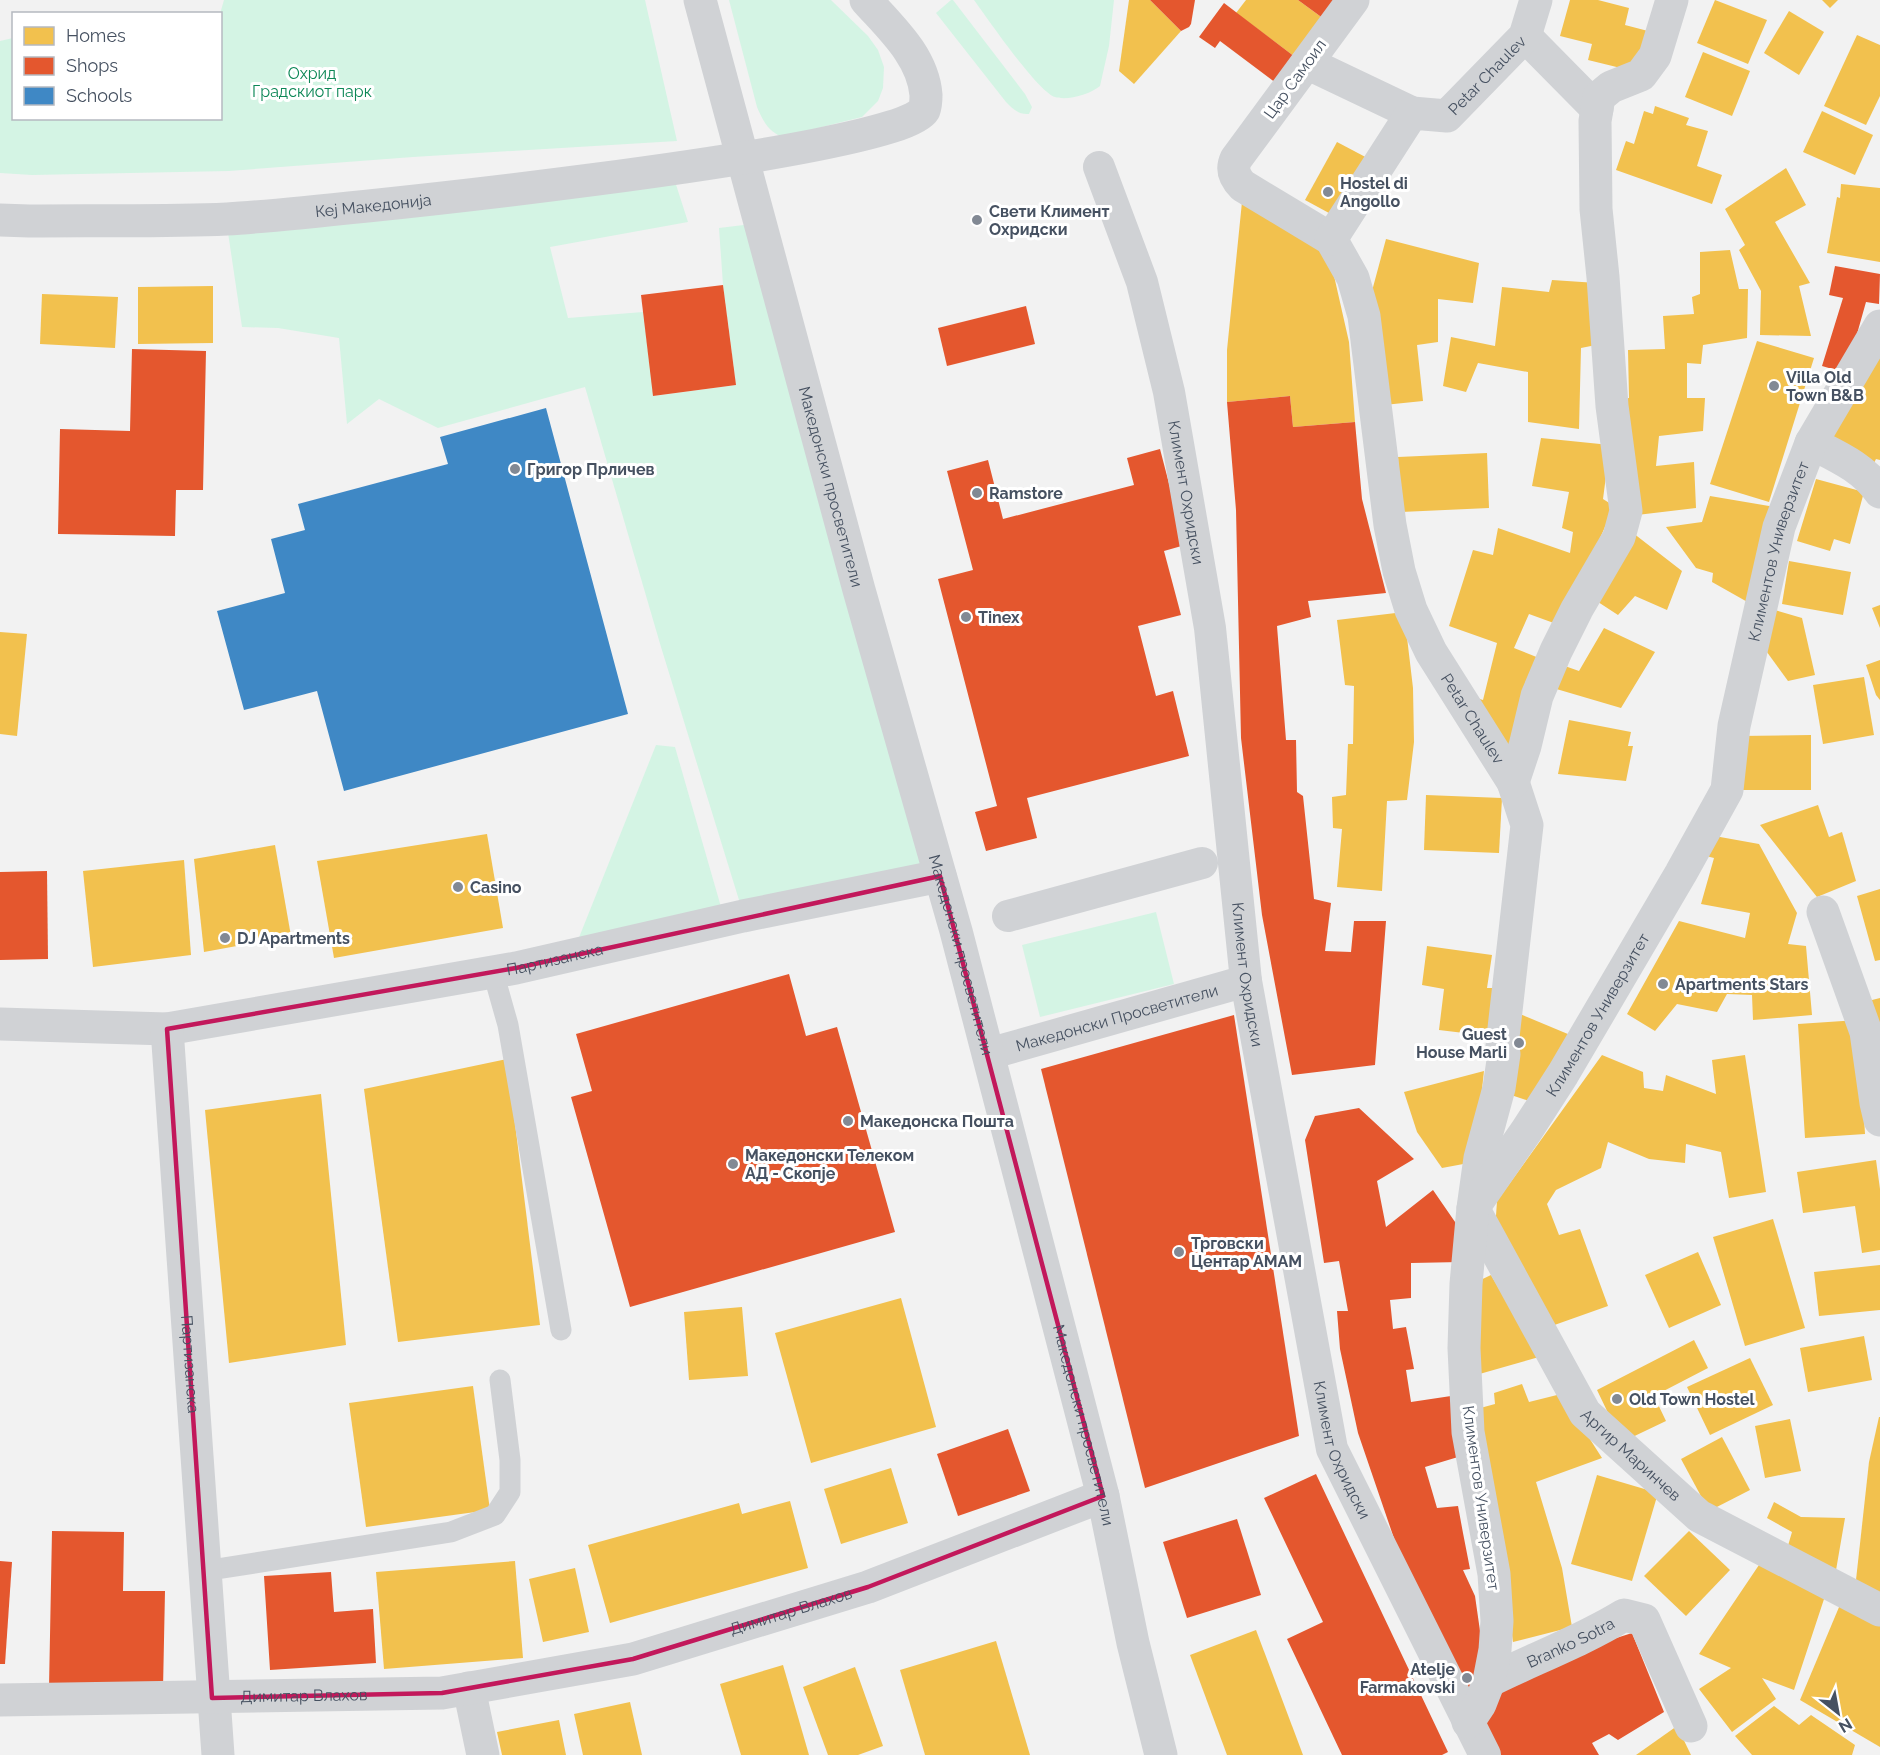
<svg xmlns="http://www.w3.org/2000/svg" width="1880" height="1755" font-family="Raleway,sans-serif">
<rect width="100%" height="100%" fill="#f2f2f2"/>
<g fill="#d4f4e4">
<polygon points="224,0 645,0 677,141 413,157 229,171 32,175 0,173 0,41 13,38 14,118 220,118 220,14"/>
<path d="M729 0H831L868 36 878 50 884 67 883 88 878 101 862 117 782 137C768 131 763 121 757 107Z"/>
<path d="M951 0H953L1025 94 1032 107 1029 114C1019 115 1013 109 1006 102L936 13Z"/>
<path d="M974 0H1114L1109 46 1100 86C1091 94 1067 101 1055 97 1038 92 987 18 974 0Z"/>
<polygon points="671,169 688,222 550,247 568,318 643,312 654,396 736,385 723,285 719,228 760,223 936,871 743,913 661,647 585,387 438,428 379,399 347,424 339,338 278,328 242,327 226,219"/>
<polygon points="656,745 675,747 721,907 576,945"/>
<polygon points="1156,912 1174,984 1040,1017 1022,945"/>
</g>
<g fill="#f2c14e">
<polygon points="1129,0 1150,0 1181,31 1134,84 1119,71"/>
<polygon points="1246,0 1298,0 1324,19 1295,57 1236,13"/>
<polygon points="1570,0 1598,0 1629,8 1625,25 1648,31 1637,72 1588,60 1592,44 1560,36"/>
<polygon points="1715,0 1767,20 1748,64 1697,43"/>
<polygon points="1822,0 1838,0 1830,8"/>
<polygon points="1789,11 1824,32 1799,75 1764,53"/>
<polygon points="1857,35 1880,45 1880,96 1866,125 1824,106"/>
<polygon points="1703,52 1750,71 1732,116 1685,97"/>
<polygon points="1655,106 1689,118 1686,125 1708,131 1697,166 1722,175 1712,204 1616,170 1626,141 1634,144 1644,111 1653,114"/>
<polygon points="1822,111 1873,135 1855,175 1803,152"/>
<polygon points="1337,142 1373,161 1340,219 1305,200"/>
<polygon points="1786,168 1806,205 1775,222 1810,283 1799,286 1811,336 1760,335 1761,291 1739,250 1745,245 1725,209"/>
<polygon points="1841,184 1880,188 1880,262 1827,253 1837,197 1840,198"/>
<polygon points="1242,202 1289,226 1330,258 1349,342 1355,422 1293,427 1290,396 1227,402 1227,350"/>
<polygon points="1386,239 1479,263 1473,303 1438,299 1438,342 1417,345 1423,401 1384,405 1372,291"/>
<polygon points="1730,250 1739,289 1748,289 1747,338 1703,345 1701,364 1687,363 1687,398 1705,398 1703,431 1659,436 1656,466 1694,462 1696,508 1637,515 1621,399 1629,398 1628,350 1665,349 1663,316 1694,314 1692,297 1700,294 1700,252"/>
<polygon points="1552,280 1597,283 1596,345 1581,348 1579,429 1528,422 1528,372 1478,363 1466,392 1443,386 1451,337 1495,346 1502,287 1549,292"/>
<polygon points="213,286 213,343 138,344 138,287"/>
<polygon points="42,294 118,297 115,348 40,344"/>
<polygon points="1757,341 1814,358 1769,502 1710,484"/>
<polygon points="1880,344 1880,460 1876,459 1872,467 1828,444"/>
<polygon points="1541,438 1610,445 1603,499 1614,506 1562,626 1529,614 1514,648 1544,660 1519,750 1504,750 1474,697 1483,700 1497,643 1449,626 1473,550 1493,555 1498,528 1570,553 1573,532 1562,528 1569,492 1532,486"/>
<polygon points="1487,453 1489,508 1401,512 1398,457"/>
<polygon points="1816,479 1864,492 1850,544 1834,539 1830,551 1797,541"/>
<polygon points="1710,496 1775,507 1751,604 1712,582 1713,573 1696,568 1666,527 1702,522"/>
<polygon points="1633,533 1682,571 1667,610 1635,596 1618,615 1595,600"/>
<polygon points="1789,561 1851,572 1843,615 1782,604"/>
<polygon points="1880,605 1880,628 1872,608"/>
<polygon points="1771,609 1802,618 1815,675 1788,681 1764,648"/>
<polygon points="1404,612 1413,688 1414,742 1407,800 1387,801 1382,891 1337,887 1342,829 1333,828 1332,797 1346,795 1348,744 1353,744 1354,686 1345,685 1337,620"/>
<polygon points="1604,628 1655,652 1621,708 1553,688 1562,665 1579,671"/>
<polygon points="0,632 27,634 17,736 0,734"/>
<polygon points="1880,660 1880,700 1876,695 1866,665"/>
<polygon points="1864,677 1874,735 1823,744 1813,685"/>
<polygon points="1569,720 1631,732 1628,746 1633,746 1626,781 1558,774"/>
<polygon points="1811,735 1811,790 1739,790 1739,736"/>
<polygon points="1426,795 1502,798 1499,853 1424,850"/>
<polygon points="1818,805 1829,837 1842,832 1856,881 1817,897 1760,825"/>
<polygon points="487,834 503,928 334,958 317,861"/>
<polygon points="1709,835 1759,844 1797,913 1788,944 1806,946 1812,1015 1753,1020 1752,995 1727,994 1717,1012 1677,1004 1655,1031 1627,1014 1679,921 1745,938 1750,913 1701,904 1714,858 1702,855"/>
<polygon points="275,845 291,936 204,952 194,859"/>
<polygon points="184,860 191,955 93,967 83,871"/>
<polygon points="1880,889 1880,960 1875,961 1857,896"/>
<polygon points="1427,946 1492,955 1487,988 1495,988 1489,1036 1439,1030 1444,989 1422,985"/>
<polygon points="1880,998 1880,1049 1868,1001"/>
<polygon points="1508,1009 1575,1037 1538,1104 1499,1091"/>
<polygon points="1858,1020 1865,1134 1805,1138 1798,1024"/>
<polygon points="1602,1055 1643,1072 1644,1088 1663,1091 1666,1075 1716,1094 1712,1060 1745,1055 1766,1192 1729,1198 1721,1152 1686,1144 1685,1163 1649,1159 1608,1142 1601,1168 1556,1190 1547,1204 1559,1235 1580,1229 1608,1306 1546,1328 1495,1231 1497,1201"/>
<polygon points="507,1059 540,1325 398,1342 364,1089"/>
<polygon points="1484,1071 1474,1162 1442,1168 1417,1132 1404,1092"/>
<polygon points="321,1094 346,1345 229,1363 205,1110"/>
<polygon points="1876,1160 1880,1189 1880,1250 1862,1253 1855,1206 1803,1213 1797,1172"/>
<polygon points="1773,1219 1805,1328 1745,1346 1713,1237"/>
<polygon points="1698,1252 1721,1305 1669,1328 1645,1275"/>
<polygon points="1880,1265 1880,1310 1819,1316 1814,1272"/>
<polygon points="1491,1275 1539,1357 1476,1375 1470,1285"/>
<polygon points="901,1298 936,1427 811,1463 775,1333"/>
<polygon points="742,1307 748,1376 689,1380 684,1312"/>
<polygon points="1864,1336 1872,1380 1808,1392 1800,1348"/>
<polygon points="1694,1340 1708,1368 1654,1396 1666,1421 1622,1442 1597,1390"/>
<polygon points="1750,1358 1773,1405 1710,1435 1687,1387"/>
<polygon points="1522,1384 1529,1402 1561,1394 1602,1458 1536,1482 1562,1568 1572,1627 1513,1642 1504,1577 1473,1410 1495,1404 1494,1393"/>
<polygon points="473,1386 490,1510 366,1527 349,1403"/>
<polygon points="1879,1417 1880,1417 1880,1602 1855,1589 1869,1462"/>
<polygon points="1790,1419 1801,1471 1765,1478 1755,1426"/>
<polygon points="1722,1437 1750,1490 1709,1511 1681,1459"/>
<polygon points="891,1468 908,1523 841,1544 824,1489"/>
<polygon points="1597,1475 1658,1493 1632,1581 1571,1564"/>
<polygon points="790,1501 808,1568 610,1623 588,1545 739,1503 742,1514"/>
<polygon points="1774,1502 1801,1517 1845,1518 1835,1576 1787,1549 1792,1532 1767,1518"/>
<polygon points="1689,1531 1730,1570 1686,1616 1644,1576"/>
<polygon points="1763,1559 1826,1593 1794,1690 1762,1678 1776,1699 1732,1732 1699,1689 1731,1668 1699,1654"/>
<polygon points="515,1561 523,1658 384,1669 376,1572"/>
<polygon points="575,1568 589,1632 543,1642 529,1579"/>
<polygon points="1842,1600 1880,1620 1880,1747 1800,1700"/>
<polygon points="1256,1630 1303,1755 1227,1755 1190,1655"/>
<polygon points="996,1641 1030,1755 925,1755 900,1670"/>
<polygon points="783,1665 809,1755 741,1755 720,1684"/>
<polygon points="855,1667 883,1746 858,1755 828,1755 803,1687"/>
<polygon points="630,1702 642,1755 583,1755 574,1714"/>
<polygon points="1774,1706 1799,1725 1811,1715 1855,1745 1852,1755 1752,1755 1735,1736"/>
<polygon points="559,1720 566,1755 502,1755 497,1732"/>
<polygon points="1677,1726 1691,1755 1636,1755"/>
</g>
<g fill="#e4572e">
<polygon points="1150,0 1195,0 1191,24 1189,27 1181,31"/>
<polygon points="1298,0 1338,0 1324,19"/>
<polygon points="1224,3 1295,57 1276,83 1220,41 1215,48 1199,37"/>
<polygon points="1835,266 1880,274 1879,304 1866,302 1846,373 1822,366 1843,298 1829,295"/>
<polygon points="723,285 736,385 653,396 641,295"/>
<polygon points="1026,306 1035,344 947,366 938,328"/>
<polygon points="132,349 206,351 203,490 176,490 175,536 58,534 60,429 130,431"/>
<polygon points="1290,396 1293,427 1355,422 1362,499 1386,593 1308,601 1311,617 1277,626 1286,740 1296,740 1297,792 1303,796 1314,899 1331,903 1325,951 1351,952 1354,921 1386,921 1375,1065 1292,1075 1262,915 1241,738 1236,510 1227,402"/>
<polygon points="1160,449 1185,545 1164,551 1181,615 1138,626 1156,696 1173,691 1189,756 1027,798 1037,838 986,851 975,812 997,806 938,579 973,570 947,471 988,460 1003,519 1134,485 1127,458"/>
<polygon points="47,871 48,959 0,960 0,872"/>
<polygon points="789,974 806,1036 837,1027 895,1232 630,1307 571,1097 592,1091 576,1034"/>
<polygon points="1234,1015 1299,1436 1145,1488 1041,1069"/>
<polygon points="1359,1108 1414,1159 1377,1181 1386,1227 1433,1190 1464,1235 1461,1262 1411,1263 1411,1298 1390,1300 1393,1329 1406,1327 1414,1369 1406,1370 1411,1402 1451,1396 1458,1457 1425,1467 1437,1508 1458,1506 1463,1533 1470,1569 1463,1570 1475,1596 1482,1645 1480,1656 1469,1691 1399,1553 1358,1433 1340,1349 1337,1311 1348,1311 1339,1261 1324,1263 1305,1140 1315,1116"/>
<polygon points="1008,1429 1030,1491 958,1516 937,1454"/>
<polygon points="1316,1474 1448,1752 1442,1755 1342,1755 1287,1639 1323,1622 1264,1498"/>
<polygon points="1237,1519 1261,1595 1187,1618 1163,1542"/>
<polygon points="52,1531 124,1532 123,1591 165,1591 163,1689 49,1688"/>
<polygon points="0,1561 12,1562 5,1664 0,1664"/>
<polygon points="331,1572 334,1612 373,1609 376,1663 270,1670 264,1576"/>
<polygon points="1632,1633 1664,1712 1618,1740 1609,1734 1592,1743 1599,1755 1491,1755 1475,1725 1504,1687 1576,1651"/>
</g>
<polygon fill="#3f88c5" points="546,408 628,714 344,791 317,691 244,710 217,611 285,593 271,539 305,530 298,504 448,464 440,437"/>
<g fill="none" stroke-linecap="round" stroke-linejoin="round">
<g stroke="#d0d2d5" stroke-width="21">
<polyline points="493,972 508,1025 561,1330"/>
<polyline points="204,1571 451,1532 495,1515 510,1492 510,1460 500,1380"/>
</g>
<g stroke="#d0d2d5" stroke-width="32">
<path id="s1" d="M1099 167 1142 282 1169 392 1210 628 1246 981 1332 1449 1485 1755"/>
<polyline points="1008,916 1202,863"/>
<path id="s2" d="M988 1054 1246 981"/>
</g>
<g stroke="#d0d2d5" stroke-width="33">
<path id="s3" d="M700 0 859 590 956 931 1103 1496 1133 1643 1161 1755"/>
<path id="s4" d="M1353 0 1236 159C1231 170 1235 178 1243 186L1331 239 1353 278 1364 316 1390 525 1399 571 1411 610 1431 652 1513 782 1527 825 1502 1046 1504 1054 1499 1088 1480 1158 1473 1208 1585 1413 1699 1516 1880 1610"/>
<polyline points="1525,36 1597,109"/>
<polyline points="1307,63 1412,113"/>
<path id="s5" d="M0 220 29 221C95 220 162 222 227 219 309 214 899 154 924 110 926 105 926 100 926 95 923 56 890 27 866 0"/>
<path id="s6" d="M1331 239 1412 113 1447 116 1525 36 1536 0"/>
<path d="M1811 443C1836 456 1863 467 1880 492"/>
<polyline points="1513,782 1525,746 1537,696 1556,651 1577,609 1619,537 1626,511 1612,406 1603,277 1596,209 1595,121 1599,97 1611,87 1641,75 1655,56 1672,0"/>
<polyline points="1823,912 1866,1032 1876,1103 1880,1120"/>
<path id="s7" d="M0 1024 167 1029 516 968 743 916 940 876"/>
<path id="s8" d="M167 1029 218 1755"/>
<path id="s9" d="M1489 1681C1533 1659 1582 1641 1624 1615L1644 1620 1691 1726"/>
<polyline points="469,1688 483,1755"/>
<path id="s10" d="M0 1700 442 1693 633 1659 868 1587 1103 1496"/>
<path id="s11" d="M1468 1722 1480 1704 1489 1681 1495 1650 1497 1621 1494 1574 1468 1432 1464 1348 1466 1284 1473 1208 1527 1130 1563 1074 1681 873 1727 790 1734 726 1779 527 1811 443 1880 326"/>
</g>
</g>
<path fill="none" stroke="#c2185b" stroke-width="4.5" stroke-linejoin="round" d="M940 876 1103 1496 868 1587 633 1659 442 1693 212 1698 167 1029 516 968Z"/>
<g fill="#828994" stroke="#fff" stroke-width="2">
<circle cx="1328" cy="192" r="6"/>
<circle cx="977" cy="220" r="6"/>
<circle cx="1774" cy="386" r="6"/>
<circle cx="515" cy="469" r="6"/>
<circle cx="977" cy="493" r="6"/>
<circle cx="966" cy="617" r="6"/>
<circle cx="458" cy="887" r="6"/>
<circle cx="225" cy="938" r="6"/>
<circle cx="1663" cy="984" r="6"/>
<circle cx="1519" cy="1043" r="6"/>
<circle cx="848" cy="1121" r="6"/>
<circle cx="733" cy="1164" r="6"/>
<circle cx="1179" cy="1252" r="6"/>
<circle cx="1617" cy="1399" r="6"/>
<circle cx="1467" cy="1678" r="6"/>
</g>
<g text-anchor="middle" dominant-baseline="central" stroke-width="6" stroke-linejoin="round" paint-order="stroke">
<g font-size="16" fill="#0c8756" stroke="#fff">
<text x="312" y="73">Охрид<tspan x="312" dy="18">Градскиот парк</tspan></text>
</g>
<g font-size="16" fill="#465161" stroke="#fff">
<text stroke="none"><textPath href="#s6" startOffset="242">Petar Chaulev</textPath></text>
<text transform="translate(1295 79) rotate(-54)">Цар Самоил</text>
<text stroke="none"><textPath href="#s5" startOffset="374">Кеј Македонија</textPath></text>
<text stroke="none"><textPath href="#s3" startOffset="504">Македонски просветители</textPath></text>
<text stroke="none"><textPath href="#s1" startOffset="338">Климент Охридски</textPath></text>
<text stroke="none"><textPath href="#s11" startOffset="1257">Климентов Универзитет</textPath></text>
<text stroke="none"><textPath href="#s4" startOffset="838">Petar Chaulev</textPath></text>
<text stroke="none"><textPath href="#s3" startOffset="990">Македонски просветители</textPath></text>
<text stroke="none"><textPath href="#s7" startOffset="561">Партизанска</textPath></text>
<text stroke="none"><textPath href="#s1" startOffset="824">Климент Охридски</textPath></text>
<text stroke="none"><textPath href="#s11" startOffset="753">Климентов Универзитет</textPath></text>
<text stroke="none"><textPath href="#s2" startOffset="134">Македонски Просветители</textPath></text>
<text stroke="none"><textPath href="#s8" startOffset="336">Партизанска</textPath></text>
<text stroke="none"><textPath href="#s3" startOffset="1476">Македонски просветители</textPath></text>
<text stroke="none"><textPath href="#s1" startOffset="1310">Климент Охридски</textPath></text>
<text stroke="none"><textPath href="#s4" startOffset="1642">Аргир Маринчев</textPath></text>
<text transform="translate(1481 1498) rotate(82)">Климентов Универзитет</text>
<text stroke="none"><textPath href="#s10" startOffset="801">Димитар Влахов</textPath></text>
<text stroke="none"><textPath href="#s9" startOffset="90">Branko Sotra</textPath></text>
<text stroke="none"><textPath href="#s10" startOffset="304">Димитар Влахов</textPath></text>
</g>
<g font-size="16" font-weight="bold" fill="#465161" stroke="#fff" text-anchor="start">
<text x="1340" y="183">Hostel di<tspan x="1340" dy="18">Angollo</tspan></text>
<text x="989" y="211">Свети Климент<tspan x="989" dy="18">Охридски</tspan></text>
<text x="1786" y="377">Villa Old<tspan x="1786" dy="18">Town B&amp;B</tspan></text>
<text x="527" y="469">Григор Прличев</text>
<text x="989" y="493">Ramstore</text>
<text x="978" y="617">Tinex</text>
<text x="470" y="887">Casino</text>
<text x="237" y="938">DJ Apartments</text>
<text x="1675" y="984">Apartments Stars</text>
<text x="1507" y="1034" text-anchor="end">Guest<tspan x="1507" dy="18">House Marli</tspan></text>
<text x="860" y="1121">Македонска Пошта</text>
<text x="745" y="1155">Македонски Телеком<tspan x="745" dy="18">АД - Скопје</tspan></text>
<text x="1191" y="1243">Трговски<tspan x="1191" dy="18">Центар АМАМ</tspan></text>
<text x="1629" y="1399">Old Town Hostel</text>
<text x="1455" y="1669" text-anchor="end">Atelje<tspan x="1455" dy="18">Farmakovski</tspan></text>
</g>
</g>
<rect x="12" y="12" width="210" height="108" fill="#ffffff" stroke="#b5b9c0" stroke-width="1.5"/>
<rect x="24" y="27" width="30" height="18" fill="#f2c14e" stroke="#b5b9c0" stroke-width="1.5"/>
<text x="66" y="42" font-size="18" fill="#465161">Homes</text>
<rect x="24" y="57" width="30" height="18" fill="#e4572e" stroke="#b5b9c0" stroke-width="1.5"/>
<text x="66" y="72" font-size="18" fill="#465161">Shops</text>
<rect x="24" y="87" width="30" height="18" fill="#3f88c5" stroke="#b5b9c0" stroke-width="1.5"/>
<text x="66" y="102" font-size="18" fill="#465161">Schools</text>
<g transform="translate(1838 1713) rotate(149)" stroke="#ffffff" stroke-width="4.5" paint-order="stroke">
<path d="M0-4.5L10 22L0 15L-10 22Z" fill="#465161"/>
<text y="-9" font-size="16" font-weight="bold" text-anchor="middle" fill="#465161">N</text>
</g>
</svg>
